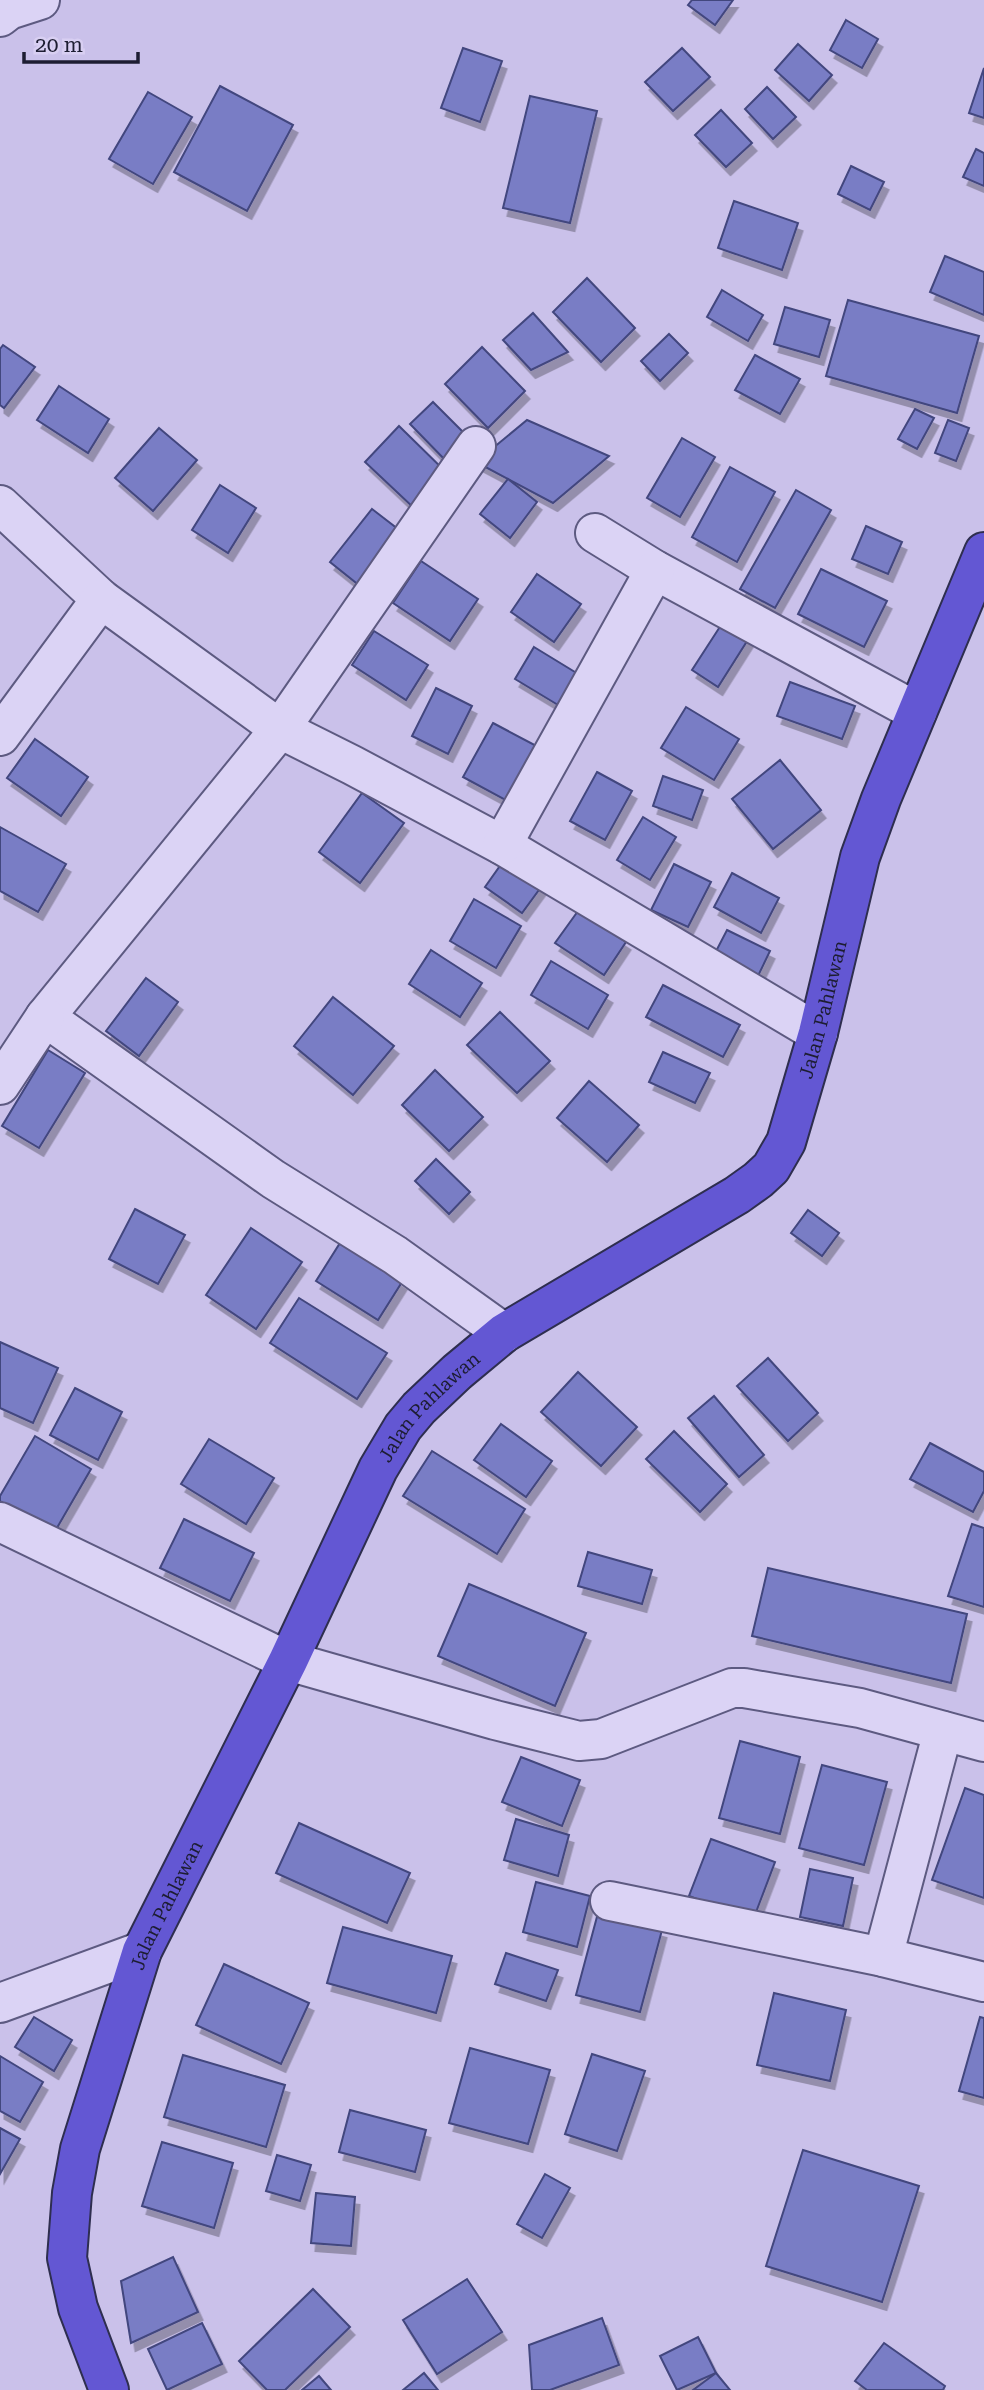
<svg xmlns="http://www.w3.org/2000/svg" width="984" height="2390" font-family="'Roboto Serif',serif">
<defs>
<filter id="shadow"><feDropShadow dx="4.5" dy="8" stdDeviation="0" flood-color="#0004"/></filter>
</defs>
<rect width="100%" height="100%" fill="#cac1ea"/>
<g fill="#797dc5" stroke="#42467e" stroke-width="2" filter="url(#shadow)">
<polygon points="692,0 733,0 715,25 688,5"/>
<polygon points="846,20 878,39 862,68 830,50"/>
<polygon points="798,44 832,75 809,101 775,70"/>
<polygon points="463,48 502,61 480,122 441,108"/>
<polygon points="682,48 710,77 673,111 645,82"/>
<polygon points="984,68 984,118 969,113"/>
<polygon points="220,86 293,125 247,211 174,172"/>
<polygon points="767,87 796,117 773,139 745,109"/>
<polygon points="148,92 192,117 153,184 109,159"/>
<polygon points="530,96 597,111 570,223 503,208"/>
<polygon points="721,110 752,143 726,167 695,135"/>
<polygon points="976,149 984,153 984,186 963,177"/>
<polygon points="851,166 884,182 870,210 838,194"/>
<polygon points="734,201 798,223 782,270 718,248"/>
<polygon points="945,256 984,272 984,315 930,292"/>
<polygon points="587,278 635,328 601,362 553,312"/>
<polygon points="722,290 763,315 748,341 707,317"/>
<polygon points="848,300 979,336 957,413 826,376"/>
<polygon points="785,307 830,320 819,357 774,344"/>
<polygon points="533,313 568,352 531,370 503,340"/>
<polygon points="669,334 688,353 660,381 641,361"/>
<polygon points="3,345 35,367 4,408 0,405 0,349"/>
<polygon points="482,347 525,391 488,428 445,384"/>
<polygon points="755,355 800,379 780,414 735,390"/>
<polygon points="59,386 109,419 88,453 37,420"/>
<polygon points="433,402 474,443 450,465 410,424"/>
<polygon points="915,409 934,418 917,449 898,439"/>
<polygon points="527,420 609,456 553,503 476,462"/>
<polygon points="948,420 969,428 956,461 935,453"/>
<polygon points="399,426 449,475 416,510 365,462"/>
<polygon points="159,428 197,460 153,511 115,478"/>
<polygon points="682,438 715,457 680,517 647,498"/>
<polygon points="730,467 775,492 737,562 692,537"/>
<polygon points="508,479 537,502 510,538 480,514"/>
<polygon points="220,485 256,508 228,553 192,530"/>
<polygon points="796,490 831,510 775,608 740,589"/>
<polygon points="372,509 407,536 365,590 330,562"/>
<polygon points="866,526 902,542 888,574 852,559"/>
<polygon points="421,561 478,599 450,641 393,603"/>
<polygon points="821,569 887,601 864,647 798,614"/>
<polygon points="537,574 581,604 554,642 511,612"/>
<polygon points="723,622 749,638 718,687 692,670"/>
<polygon points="374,631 428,665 406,700 352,665"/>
<polygon points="534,647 588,680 568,711 515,679"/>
<polygon points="790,682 855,706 842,739 777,716"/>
<polygon points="436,688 472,706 448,754 412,736"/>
<polygon points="686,707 739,739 714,780 661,748"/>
<polygon points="493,723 544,750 515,805 463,777"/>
<polygon points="35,739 88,777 61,816 7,778"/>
<polygon points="780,760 821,810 773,849 732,799"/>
<polygon points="597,772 632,791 605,840 570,821"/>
<polygon points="663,776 703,790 692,820 653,806"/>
<polygon points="362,793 404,823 360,883 319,852"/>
<polygon points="643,817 676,837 650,880 617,860"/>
<polygon points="0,827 66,864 38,912 0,891"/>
<polygon points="507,856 544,883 522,913 485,887"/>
<polygon points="674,864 711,882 688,927 651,910"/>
<polygon points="732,873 779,898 761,933 714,907"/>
<polygon points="474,899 521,926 496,968 450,941"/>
<polygon points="578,911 626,942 604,975 555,943"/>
<polygon points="727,930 770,951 757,978 713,957"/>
<polygon points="431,950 482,983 460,1017 409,984"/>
<polygon points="551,961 608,995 588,1029 531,995"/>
<polygon points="146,978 178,1002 139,1056 106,1031"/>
<polygon points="663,985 740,1025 723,1057 646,1017"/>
<polygon points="333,997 394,1046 353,1095 294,1046"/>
<polygon points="500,1012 550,1061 517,1093 467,1045"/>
<polygon points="48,1050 85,1073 39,1148 2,1126"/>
<polygon points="663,1052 710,1073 695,1103 649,1082"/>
<polygon points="435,1070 483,1117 449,1151 402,1105"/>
<polygon points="589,1081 639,1125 607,1162 557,1118"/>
<polygon points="436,1159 470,1192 449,1214 415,1181"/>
<polygon points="135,1209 185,1235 158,1284 109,1259"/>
<polygon points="808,1210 839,1233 822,1256 791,1233"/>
<polygon points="251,1228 302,1262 256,1329 206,1295"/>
<polygon points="340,1243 402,1282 378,1320 316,1281"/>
<polygon points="299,1298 387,1353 357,1399 270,1343"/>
<polygon points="0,1342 58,1368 33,1423 0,1408"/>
<polygon points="768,1358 818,1413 788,1441 737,1386"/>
<polygon points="578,1372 637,1427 601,1466 541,1412"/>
<polygon points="75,1388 122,1412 98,1460 50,1435"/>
<polygon points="714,1396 764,1455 739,1477 688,1418"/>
<polygon points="501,1424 552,1461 526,1497 474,1460"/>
<polygon points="674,1431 727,1484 700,1512 646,1459"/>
<polygon points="35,1436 91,1469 54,1533 0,1501 0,1496"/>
<polygon points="209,1439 274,1478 246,1524 181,1484"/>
<polygon points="930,1443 984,1472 984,1491 973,1512 910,1479"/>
<polygon points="432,1451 525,1509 497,1554 403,1496"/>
<polygon points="184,1519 254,1553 230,1601 160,1568"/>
<polygon points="972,1524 984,1528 984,1607 948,1596"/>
<polygon points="588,1552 652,1570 642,1604 578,1586"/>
<polygon points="768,1568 967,1614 951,1683 752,1636"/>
<polygon points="469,1584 586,1633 555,1706 438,1656"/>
<polygon points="740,1741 800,1757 780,1834 719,1818"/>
<polygon points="521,1757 580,1780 562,1826 502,1802"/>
<polygon points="822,1765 887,1782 864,1865 799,1848"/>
<polygon points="965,1788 984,1795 984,1898 932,1880"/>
<polygon points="516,1819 569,1835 558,1876 504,1860"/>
<polygon points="299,1823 410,1873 387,1923 276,1873"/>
<polygon points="711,1839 775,1862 753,1920 689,1896"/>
<polygon points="810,1869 853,1878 843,1926 800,1917"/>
<polygon points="536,1882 590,1896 577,1947 523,1932"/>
<polygon points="598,1913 662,1930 640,2012 576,1995"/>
<polygon points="343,1927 452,1956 436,2013 327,1983"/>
<polygon points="506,1953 558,1970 546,2001 495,1984"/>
<polygon points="224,1964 309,2003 281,2064 196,2025"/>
<polygon points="774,1993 846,2010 830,2081 757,2065"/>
<polygon points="34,2017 72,2040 54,2071 15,2047"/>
<polygon points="980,2017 984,2018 984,2098 959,2091"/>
<polygon points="470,2048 550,2070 528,2144 449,2123"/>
<polygon points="592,2054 645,2071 617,2151 565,2134"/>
<polygon points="183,2055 285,2085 266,2147 164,2117"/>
<polygon points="0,2056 43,2082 20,2122 0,2111"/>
<polygon points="350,2110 426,2130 415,2172 339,2152"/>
<polygon points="0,2128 20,2139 0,2174"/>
<polygon points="162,2142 233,2163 214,2228 142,2206"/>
<polygon points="803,2150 919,2186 882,2302 766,2266"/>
<polygon points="277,2155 311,2165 300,2201 266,2191"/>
<polygon points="545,2174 570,2188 542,2238 517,2224"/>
<polygon points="316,2193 355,2197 351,2246 311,2243"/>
<polygon points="173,2257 198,2312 131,2343 121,2281"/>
<polygon points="467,2279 502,2332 437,2374 403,2320"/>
<polygon points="313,2289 350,2327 285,2390 267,2390 239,2361"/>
<polygon points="602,2318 619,2365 550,2390 532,2390 529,2345"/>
<polygon points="202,2323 222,2364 167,2390 148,2349"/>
<polygon points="698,2337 716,2373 677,2390 660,2356"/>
<polygon points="884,2343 945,2386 943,2390 867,2390 855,2381"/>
<polygon points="424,2373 438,2390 403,2390"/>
<polygon points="716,2373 730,2390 693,2390"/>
<polygon points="319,2376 331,2390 302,2390"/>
</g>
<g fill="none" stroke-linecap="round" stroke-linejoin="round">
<g stroke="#5d5a81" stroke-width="42">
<g id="minor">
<polyline points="0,17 9,10 40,0"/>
<polyline points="476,446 280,729 45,1017 273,1179 395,1255 504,1333"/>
<polyline points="0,505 101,599 280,729 352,765 502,845 818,1033"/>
<polyline points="595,533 655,570 917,712"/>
<polyline points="0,736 101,599"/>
<polyline points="502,845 655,570"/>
<polyline points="0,1085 45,1017"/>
<polyline points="0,1522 288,1661 495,1720 579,1741 601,1739 732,1688 744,1688 860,1708 984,1742"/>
<polyline points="610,1901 883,1957 984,1982"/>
<polyline points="883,1957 943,1731"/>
<polyline points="0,2003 142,1951"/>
</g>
</g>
<g stroke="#2e2e4f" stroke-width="42">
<g id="highway">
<path id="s1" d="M109 2390 78 2308 67 2258 72 2193 80 2149 142 1951 288 1661 378 1469 403 1427 419 1408 457 1372 504 1333 737 1195 758 1180 771 1168 786 1142 818 1033 860 857 881 799 984 552"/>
</g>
</g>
<use href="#minor" stroke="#dbd3f5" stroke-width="38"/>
<use href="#highway" stroke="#6357d3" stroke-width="38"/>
</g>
<g text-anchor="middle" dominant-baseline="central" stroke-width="5" stroke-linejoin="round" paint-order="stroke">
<g font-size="19" fill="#1d1d32" stroke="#d8cff2">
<text stroke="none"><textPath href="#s1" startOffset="1662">Jalan Pahlawan</textPath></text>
<text stroke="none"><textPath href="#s1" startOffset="1074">Jalan Pahlawan</textPath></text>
<text stroke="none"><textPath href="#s1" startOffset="508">Jalan Pahlawan</textPath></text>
</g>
</g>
<path d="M24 52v10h114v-10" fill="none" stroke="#1d1d32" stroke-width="3.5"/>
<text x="35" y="52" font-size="21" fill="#1d1d32" stroke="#d8cff2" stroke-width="5" paint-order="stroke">20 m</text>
</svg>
